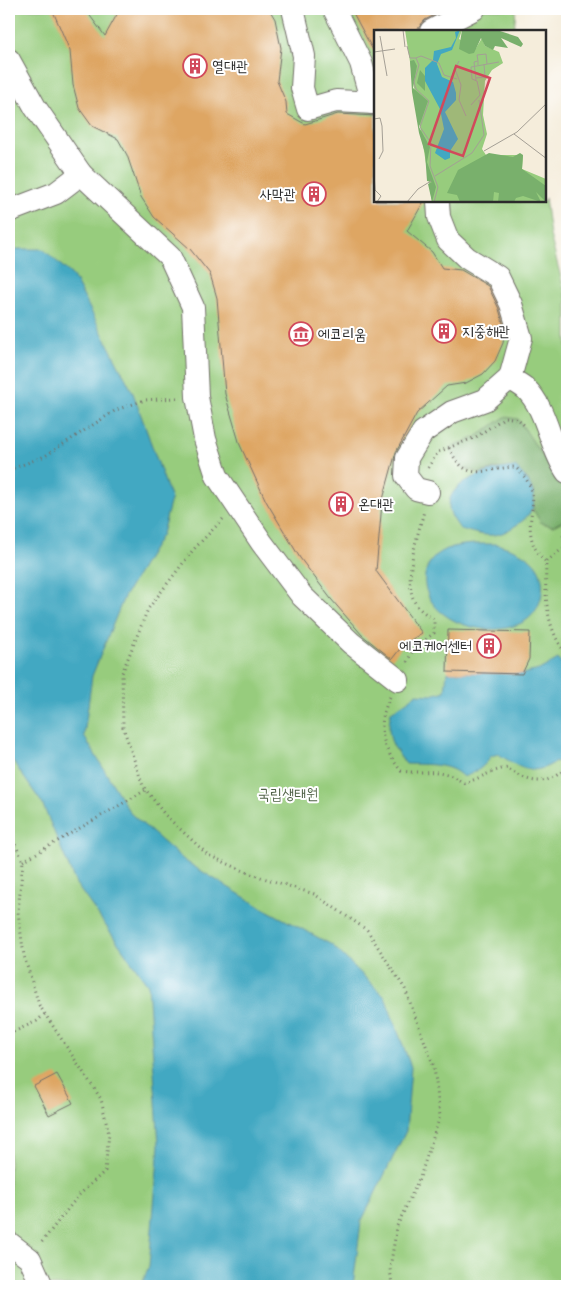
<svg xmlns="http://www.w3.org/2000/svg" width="576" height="1295" font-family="'Comic Neue','Poor Story',sans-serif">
<rect width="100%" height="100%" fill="#fff"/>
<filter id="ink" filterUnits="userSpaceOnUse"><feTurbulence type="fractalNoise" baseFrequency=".02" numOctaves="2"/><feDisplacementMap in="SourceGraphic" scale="10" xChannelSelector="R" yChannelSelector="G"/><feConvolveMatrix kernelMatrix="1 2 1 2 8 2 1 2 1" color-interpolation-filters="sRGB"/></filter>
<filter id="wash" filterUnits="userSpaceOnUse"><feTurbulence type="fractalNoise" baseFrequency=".0096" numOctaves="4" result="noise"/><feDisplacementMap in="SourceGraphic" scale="20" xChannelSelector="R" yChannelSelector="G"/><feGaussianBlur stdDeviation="1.12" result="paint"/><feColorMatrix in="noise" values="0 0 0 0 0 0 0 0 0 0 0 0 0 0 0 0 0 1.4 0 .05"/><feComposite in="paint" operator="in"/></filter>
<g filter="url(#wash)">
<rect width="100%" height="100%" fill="#f5eddb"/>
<polygon fill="#97cc7d" stroke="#617c54" points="9,9 516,9 514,31 375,31 375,201 545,201 545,198 550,235 567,301 567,1286 9,1286"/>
<polygon fill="#79b06c" stroke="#526e4c" points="505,417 518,419 567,493 567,519 553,526 541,523 533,509 534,493 526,477 497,468 480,473 464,468 455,460 449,448 476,437"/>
<g fill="#42a8c2" stroke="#366a76">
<polygon points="9,249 43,249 73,276 133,393 171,499 162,534 124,597 92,676 84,736 130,813 185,861 259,906 332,945 385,997 411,1067 406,1131 361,1222 353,1286 141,1286 149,1266 159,1145 148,985 76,884 42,803 9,756"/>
<path d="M515 467C536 485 544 509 515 526 509 530 502 534 494 535 482 536 471 532 460 529 456 523 450 516 449 508 446 480 495 468 515 467Z"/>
<path d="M496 544C510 548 525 552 535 564 549 581 542 611 525 621 502 635 465 630 445 615 420 598 415 563 447 549 462 543 480 544 496 544Z"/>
<path d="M558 659 567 670V752C564 759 558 761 552 764 529 777 518 766 498 754L491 756C485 767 475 773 463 777 449 762 426 765 406 764 391 745 386 736 391 712L417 694 432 695 445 691 447 672 522 674 539 670Z"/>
</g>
<g id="blocks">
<g fill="#dea664">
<polygon points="52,9 85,9 105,36 120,9 269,9 275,19 281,48 277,81 286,102 287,114 305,124 338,114 375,116 375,201 424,201 407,231 432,252 442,268 461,270 488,286 499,309 505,330 503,343 495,361 483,374 466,383 447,386 417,413 396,452 382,503 376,571 422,633 403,645 392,659 362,635 331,599 300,558 266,501 240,445 225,394 217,298 210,274 190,249 154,217 141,197 127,155 118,139 92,126 79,108 73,85 70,51"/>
<polygon points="351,9 446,9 425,20 416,31 375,31 375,54"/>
<polygon points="448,630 530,632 529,659 522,674 447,672"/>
<polygon points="57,1074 73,1103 49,1115 34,1086"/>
</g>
</g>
</g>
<g filter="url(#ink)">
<use href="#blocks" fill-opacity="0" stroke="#726f69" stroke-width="1"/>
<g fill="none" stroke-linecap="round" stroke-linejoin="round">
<g stroke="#726f69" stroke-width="24">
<g id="minor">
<polyline points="293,9 304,56 302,88 308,109 336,101 375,103"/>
<polyline points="334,9 361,63 372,103"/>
<polyline points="431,31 474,9"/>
<polyline points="9,60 35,107 81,174 170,257 193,307 197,397 205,439 217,476 262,543 302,596 351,643 398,680"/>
<polyline points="9,211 56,193 81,174"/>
<path d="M510 378C515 382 522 385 526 389 547 409 550 448 567 472"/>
<polyline points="428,492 416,489 406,476 407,458 423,432 452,412 485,400 510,378 521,338 511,304 498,277 467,258 448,240 439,217 438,201"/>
<polyline points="9,1243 30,1259 42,1286"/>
</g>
</g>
<g stroke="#726f69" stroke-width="3" stroke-dasharray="1 4" stroke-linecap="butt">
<path d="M449 448C467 485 483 468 515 467 549 497 521 514 534 546 537 552 542 558 546 562"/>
<polyline points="428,468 438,452 476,437 505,417 518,419 524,425"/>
<polyline points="9,470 45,456 116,410 145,400 177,398"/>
<polyline points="223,519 193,550 148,609 122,673 123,727 143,786 165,815 208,855 251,874 314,894 367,930 405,989 434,1067 440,1116 420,1177 397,1226 390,1268 392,1286"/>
<path d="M567 545 546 562C545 597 545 627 567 655"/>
<polyline points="566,546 563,537 567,519"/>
<path d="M407 662 413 650 434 633V619C429 616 422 612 418 607 400 585 418 536 424 511"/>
<path d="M390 697C376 727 381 745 401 771 430 775 437 765 464 783 480 779 491 770 507 768 529 783 545 788 567 767"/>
<polyline points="9,831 23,861 18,912 24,956 39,1005 101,1099 109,1134 105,1171 79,1195 41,1243"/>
<polyline points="23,861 146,790"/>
<polyline points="9,1034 37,1021 45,1014"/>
</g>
<use href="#minor" stroke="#fff" stroke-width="22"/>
</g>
</g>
<defs>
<g id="building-ring" transform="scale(1.25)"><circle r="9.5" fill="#fff" stroke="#d1495b" stroke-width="1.5"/><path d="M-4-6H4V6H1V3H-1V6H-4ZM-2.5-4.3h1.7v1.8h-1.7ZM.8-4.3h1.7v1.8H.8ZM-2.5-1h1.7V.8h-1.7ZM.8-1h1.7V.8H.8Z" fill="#d1495b"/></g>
<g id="museum-ring" transform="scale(1.25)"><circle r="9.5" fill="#fff" stroke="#d1495b" stroke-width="1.5"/><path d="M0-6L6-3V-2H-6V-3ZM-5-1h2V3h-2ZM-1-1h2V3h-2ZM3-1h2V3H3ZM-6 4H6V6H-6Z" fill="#d1495b"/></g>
</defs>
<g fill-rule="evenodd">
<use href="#building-ring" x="195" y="66"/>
<use href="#building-ring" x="314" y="194"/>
<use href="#building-ring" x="444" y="331"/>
<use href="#museum-ring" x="301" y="334"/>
<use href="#building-ring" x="341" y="504"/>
<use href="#building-ring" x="489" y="646"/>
</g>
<g text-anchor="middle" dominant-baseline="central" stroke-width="4" stroke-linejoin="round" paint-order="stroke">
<g font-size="15" fill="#2b2b2b" stroke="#fff" text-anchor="start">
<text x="212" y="66">열대관</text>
<text x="296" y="194" text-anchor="end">사막관</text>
<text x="462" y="331">지중해관</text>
<text x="318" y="334">에코리움</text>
<text x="358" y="504">온대관</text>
<text x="472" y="646" text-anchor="end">에코케어센터</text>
</g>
<g font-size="15" fill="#516348" stroke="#fff">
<text x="288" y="794">국립생태원</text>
</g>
</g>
<g transform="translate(374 30)">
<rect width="172" height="172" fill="#f5eddb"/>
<path d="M31 0H88L85 9 102 18 108 8 111 16 125 22 129 33 118 40 111 51 109 85 113 104 108 119 112 125H149L148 139 172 149V172H58Z" fill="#97cc7d"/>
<path d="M88 0 126 1 144 7 149 14 147 17 127 8 134 18 121 16 119 20 111 16 107 8 100 23 95 24 85 19ZM40 30 43 36 39 58 54 71 45 97 56 117 53 132 62 157 58 172 54 154 58 152 53 151 51 123 45 103 38 62 36 31ZM46 40 51 46V61L43 53ZM115 123 139 127 146 123 149 125 148 139 172 156V172L162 162 167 172 149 166 142 168 140 172H124L125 163 120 162 119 172H86L83 165 73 163 84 140Z" fill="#79b06c"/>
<path d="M86 0 78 20 67 24 63 34 68 47 79 52 82 63V70L71 82 84 109 76 121V128L71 130 61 123 70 99 66 79 51 51V38L59 30 60 21 77 17 82 8 81 2Z" fill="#42a8c2"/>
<path fill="none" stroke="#a49f95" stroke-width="1" d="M29 0 31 17M6 6 13 46M33 16 36 28H42L45 35 40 52 42 59 55 71 46 97 57 113 56 136 64 157 60 172M0 22V48M0 22 21 19M42 28 47 26 65 33 70 45 83 49M85 31 81 39 87 55 85 70 92 86M104 31 103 25 112 24 113 34M102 48 111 47 110 34M102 50 100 32 104 31V35M97 75 106 65 103 51 98 49 97 37 125 32M0 89 6 88 8 96 9 121 5 129M140 104 173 129M110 121 143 102 173 73M0 142 1 160 7 166 3 172M61 146 98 123 110 105 105 70M33 172 44 159 57 151"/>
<path fill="#d1495b" fill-opacity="0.15" stroke="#d1495b" stroke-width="2.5" d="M82 36 116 48 89 126 55 114Z"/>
<rect width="172" height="172" fill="none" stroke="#2b2b2b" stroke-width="2.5"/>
</g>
<rect width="576" height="1295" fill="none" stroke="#fff" stroke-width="30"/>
</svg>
